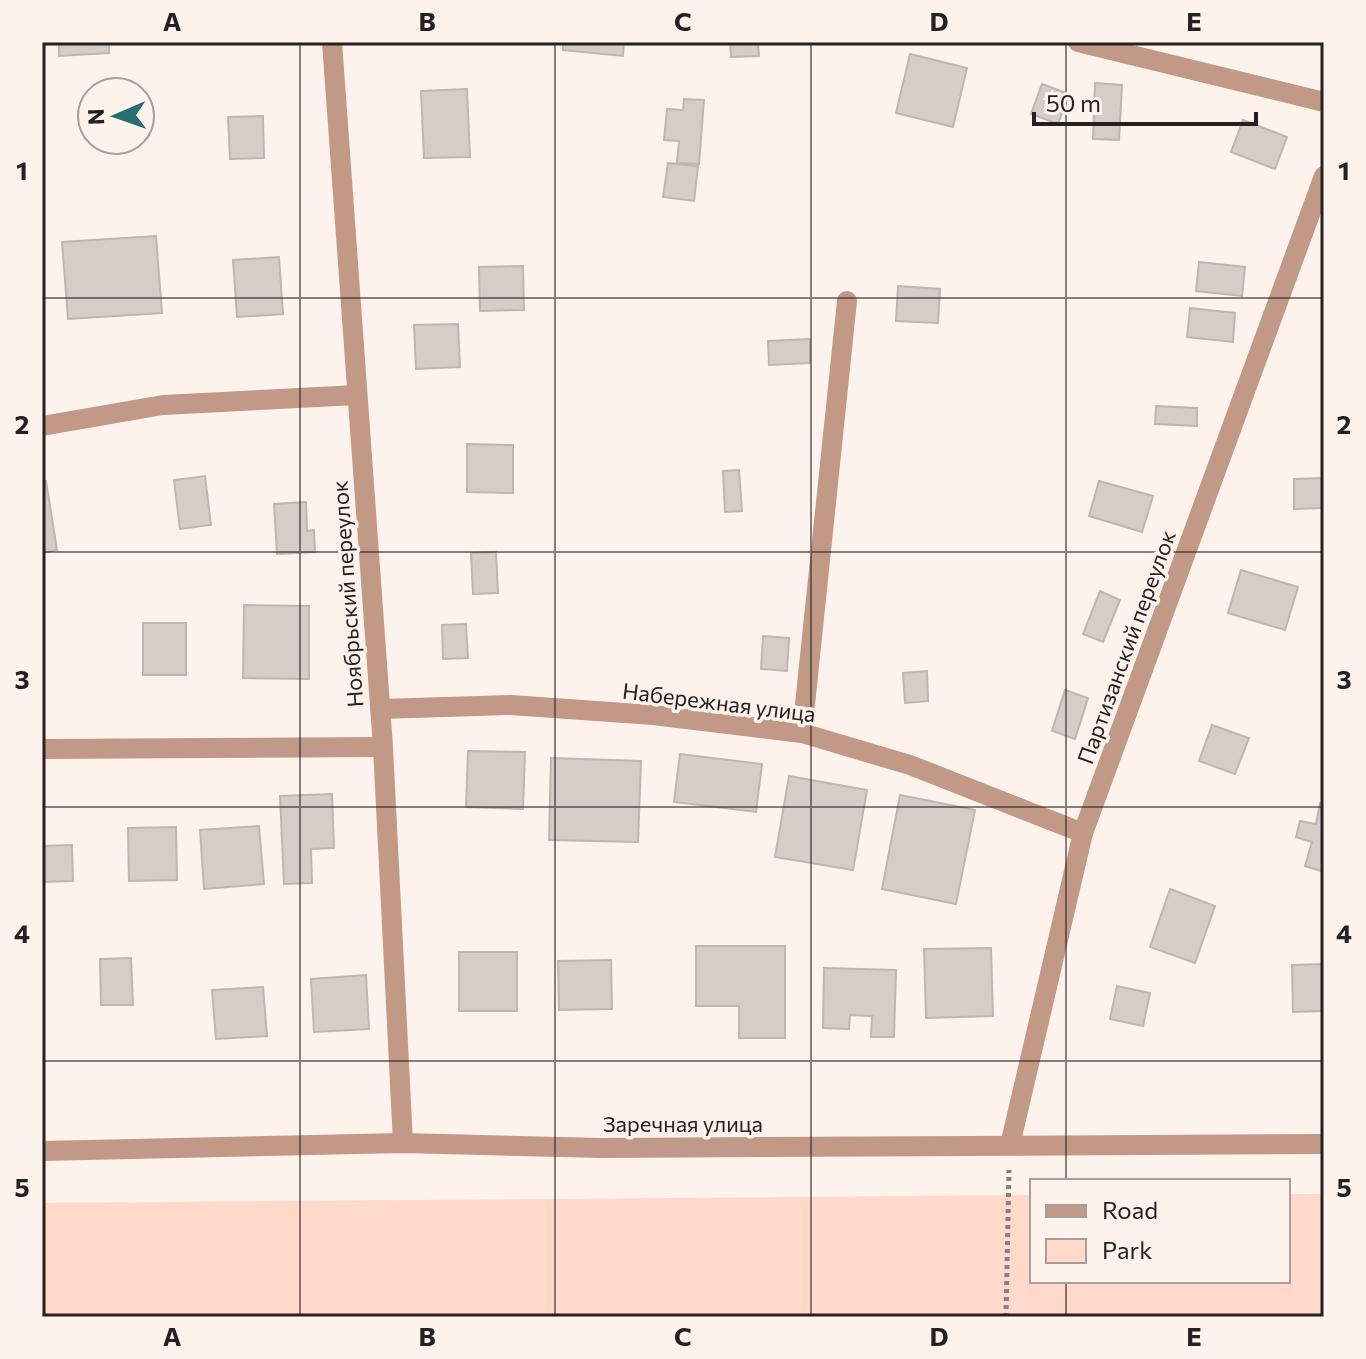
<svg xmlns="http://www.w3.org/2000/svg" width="1366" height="1359" font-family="Commissioner,sans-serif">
<rect width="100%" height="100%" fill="#fef2ed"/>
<polygon fill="#ffdaca" points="1288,1194 1324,1194 1324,1317 42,1317 42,1203 1032,1195 1032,1281 1288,1281"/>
<g fill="#d7ccc7" stroke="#c0b5b1" stroke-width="2">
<polygon points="59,42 109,42 109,53 59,56"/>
<polygon points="563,42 624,42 623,56 563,50"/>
<polygon points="730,42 758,42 759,56 731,57"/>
<polygon points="910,54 967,68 953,127 896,113"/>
<polygon points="1095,83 1122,85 1119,140 1093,139"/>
<polygon points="1042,84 1069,94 1058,124 1031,114"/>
<polygon points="467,89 470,157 424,158 421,91"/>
<polygon points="684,99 704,100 699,164 677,163 679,141 664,140 667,109 683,110"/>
<polygon points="263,116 264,158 230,159 228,117"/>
<polygon points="1243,120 1287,137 1275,169 1231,152"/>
<polygon points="668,163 698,166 694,201 663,197"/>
<polygon points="156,236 162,313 68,319 62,242"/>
<polygon points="279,257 283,314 237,317 233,260"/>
<polygon points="1199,262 1245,267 1242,296 1196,291"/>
<polygon points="523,266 524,310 480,311 479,267"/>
<polygon points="898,286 940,289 938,323 896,321"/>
<polygon points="1190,308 1235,313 1233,342 1187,337"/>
<polygon points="458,324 460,367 416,369 414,325"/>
<polygon points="810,339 810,363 769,365 768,341"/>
<polygon points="1156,406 1197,408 1197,426 1155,424"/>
<polygon points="467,444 513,445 513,493 467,492"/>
<polygon points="739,470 742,511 725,512 723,471"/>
<polygon points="205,476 211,525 180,529 174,480"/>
<polygon points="1324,478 1324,508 1294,509 1294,479"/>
<polygon points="42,481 46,481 57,550 42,553"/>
<polygon points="1099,481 1153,496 1142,532 1089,516"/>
<polygon points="306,502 307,531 314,530 315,552 277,554 274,504"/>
<polygon points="496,552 498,593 473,594 471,553"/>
<polygon points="1241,570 1298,587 1285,630 1228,613"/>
<polygon points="1100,591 1120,600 1103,642 1083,634"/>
<polygon points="244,605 309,606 309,679 243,678"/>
<rect x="143" y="623" width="43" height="52"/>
<polygon points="466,624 468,658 443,659 442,625"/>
<polygon points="763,636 789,638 787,671 761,669"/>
<polygon points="927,671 928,701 905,703 903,673"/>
<polygon points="1065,690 1088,698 1075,739 1052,731"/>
<polygon points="1212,725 1249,738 1235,774 1199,761"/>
<polygon points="468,751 525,752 523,809 466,807"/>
<polygon points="680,754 762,764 756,812 674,802"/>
<polygon points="551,758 641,761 638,842 549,840"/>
<polygon points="789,776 867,790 853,870 775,857"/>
<polygon points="332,794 334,848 311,849 312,883 284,884 280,796"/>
<polygon points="900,795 975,810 956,904 882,889"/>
<polygon points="1320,803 1324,804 1324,872 1305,866 1312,842 1296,837 1300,821 1316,824"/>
<polygon points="259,826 264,884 204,889 200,830"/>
<polygon points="176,827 177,880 129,881 128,828"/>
<polygon points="72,845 73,881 42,882 42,846"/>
<polygon points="1170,889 1215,906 1195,963 1150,947"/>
<polygon points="696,946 785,946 785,1038 739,1038 739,1006 696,1006"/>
<polygon points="991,948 993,1016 926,1018 924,949"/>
<rect x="459" y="952" width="58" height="59"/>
<polygon points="131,958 133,1005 101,1005 100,959"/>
<polygon points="611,960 612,1009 559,1010 558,961"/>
<polygon points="1324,964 1324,1011 1293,1012 1292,965"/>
<polygon points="824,968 896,970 894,1037 871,1037 872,1016 850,1015 849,1029 823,1028"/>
<polygon points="366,975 369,1029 314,1032 311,979"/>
<polygon points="1117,986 1150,993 1143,1026 1110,1019"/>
<polygon points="263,987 267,1036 216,1039 212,990"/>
</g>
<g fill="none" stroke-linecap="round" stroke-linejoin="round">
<polyline stroke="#89817e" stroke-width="5" stroke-dasharray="4 4" stroke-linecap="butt" points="1006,1317 1009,1170"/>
<g stroke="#c29986" stroke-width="20">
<polyline points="332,42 383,747 403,1143"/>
<polyline points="1078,42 1324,102"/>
<polyline points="42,426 163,405 357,395"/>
<polyline points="380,709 511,705 653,715 802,733 910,765 1083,833"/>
<polyline points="802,733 847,301"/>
<polyline points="42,749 383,747"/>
<polyline points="1010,1145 1083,833 1324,176"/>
<polyline points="42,1151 403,1143 602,1148 1324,1144"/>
</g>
</g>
<path fill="none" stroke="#252120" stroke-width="2" stroke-opacity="0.55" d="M300 42V1317M555 42V1317M811 42V1317M1066 42V1181M42 298H1324M42 552H1324M42 807H1324M42 1061H1324M1066 1281V1317"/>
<g text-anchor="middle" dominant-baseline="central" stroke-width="7" stroke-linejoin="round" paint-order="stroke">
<g font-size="22" fill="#252120" stroke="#fef2ed">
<text transform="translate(347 594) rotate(-94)">Ноябрьский переулок</text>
<text transform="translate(1126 647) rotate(-70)">Партизанский переулок</text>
<text transform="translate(719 702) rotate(7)">Набережная улица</text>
<text x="683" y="1123">Заречная улица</text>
</g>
</g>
<rect width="1366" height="1359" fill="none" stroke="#fef2ed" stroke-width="88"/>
<rect x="1030" y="1179" width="260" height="104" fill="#fef2ed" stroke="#a79e9b" stroke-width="2"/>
<rect x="1046" y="1205" width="40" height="12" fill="#c29986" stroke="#a79e9b" stroke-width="2"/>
<text x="1102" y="1219" font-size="24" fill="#252120">Road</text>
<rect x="1046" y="1239" width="40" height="24" fill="#ffdaca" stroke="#a79e9b" stroke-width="2"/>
<text x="1102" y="1259" font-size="24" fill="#252120">Park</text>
<g transform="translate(116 116) rotate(268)"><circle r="38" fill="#fef2ed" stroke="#a79e9b" stroke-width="2"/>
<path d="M0-6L14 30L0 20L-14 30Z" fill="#257070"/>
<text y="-12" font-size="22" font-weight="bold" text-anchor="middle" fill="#252120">N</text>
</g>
<path d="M1034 112v12h222v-12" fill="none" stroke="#252120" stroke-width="4"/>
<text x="1046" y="112" font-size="24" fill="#252120" stroke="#fef2ed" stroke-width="6" paint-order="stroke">50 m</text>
<rect x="44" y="44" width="1278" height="1271" fill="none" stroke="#252120" stroke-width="3"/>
<g font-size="26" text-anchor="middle" font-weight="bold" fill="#252120">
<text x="172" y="31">A</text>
<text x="427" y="31">B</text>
<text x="683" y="31">C</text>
<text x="939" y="31">D</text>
<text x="1194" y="31">E</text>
<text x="22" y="180">1</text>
<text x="1344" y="180">1</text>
<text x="22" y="434">2</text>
<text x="1344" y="434">2</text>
<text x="22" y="689">3</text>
<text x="1344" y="689">3</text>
<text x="22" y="943">4</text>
<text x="1344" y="943">4</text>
<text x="22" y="1197">5</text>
<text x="1344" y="1197">5</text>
<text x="172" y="1346">A</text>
<text x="427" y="1346">B</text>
<text x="683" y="1346">C</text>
<text x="939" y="1346">D</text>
<text x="1194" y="1346">E</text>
</g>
</svg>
